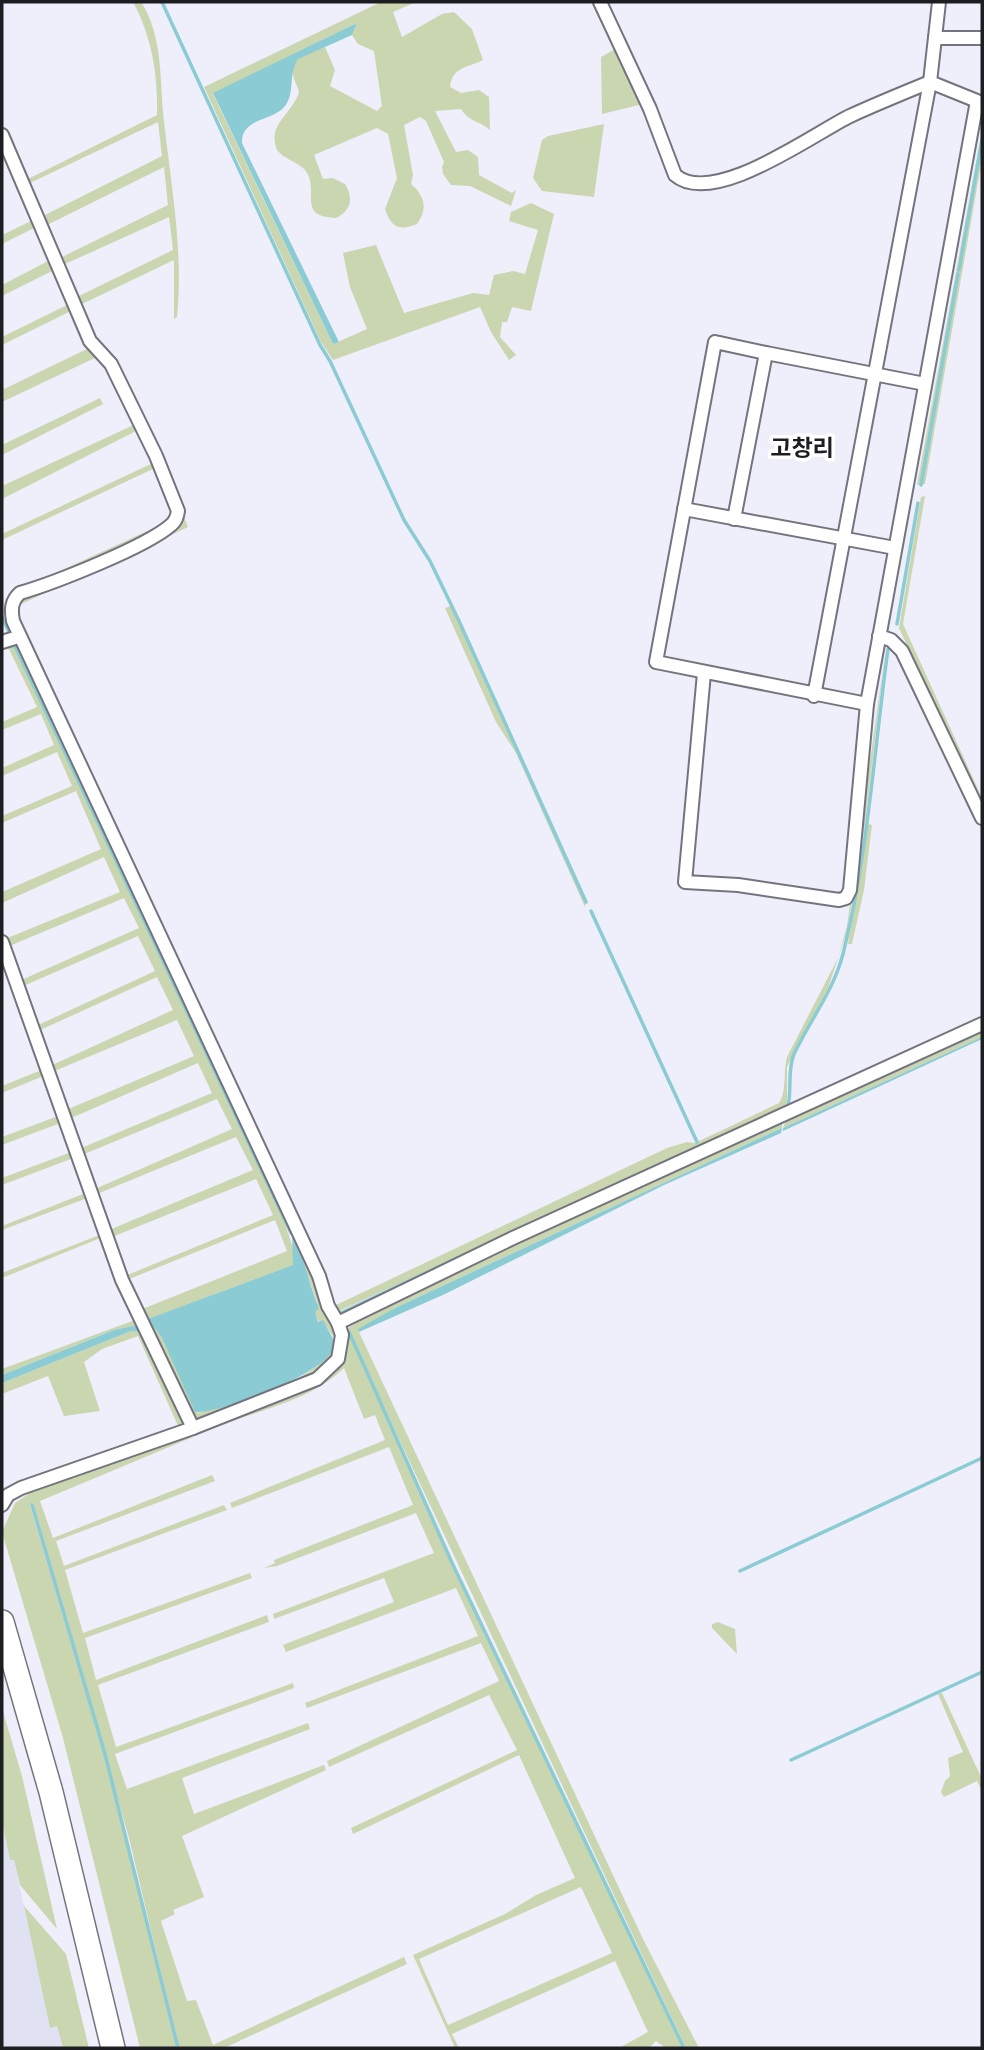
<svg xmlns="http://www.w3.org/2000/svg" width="984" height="2050" font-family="Mulish,'Noto Sans KR',sans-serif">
<rect width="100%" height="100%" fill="#efeffb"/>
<polygon fill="#e1e1f4" points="2,1821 10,1860 14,1860 50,2027 57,2026 63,2048 2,2048"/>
<g fill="#c9d6b0" fill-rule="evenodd">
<path d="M133 2H141C162 34 160 76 163 112 170 180 184 249 177 317L174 319V260L80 305 77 297 173 250 169 217 63 265 60 258 168 205 164 167 45 226 41 217 162 156 158 122 28 184 26 180 157 115C158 75 152 37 133 2Z"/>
<path d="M381 2H416L393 12 402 37 442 14 454 12 472 29 483 60C467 68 452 67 450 87L461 93 479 90 489 97 490 130C480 121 469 122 461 109L435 111 456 152 468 150 478 157 479 175 512 193 516 190 511 206 470 186 451 185 443 174 442 167 444 162 426 121 420 117 404 125 413 175 411 184C425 196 428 209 417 224 400 231 391 228 385 209L397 178 388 134 377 128 314 155 323 179 333 178 345 184C354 198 351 211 336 218 294 217 322 188 304 169 296 161 284 159 277 150 267 125 290 116 299 93 298 86 292 77 292 70 292 55 314 51 325 47L335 70 330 86 377 111 382 106 374 51 358 44 352 35 357 23 213 94 333 344 367 329 350 287 343 253 376 245 404 313 473 293 489 295 494 275 513 271 525 274 538 230 509 221 511 212 531 203 554 214 531 311 512 307 507 322H502L500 337 516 355 509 360 491 332 480 307 333 360 321 342 204 87Z"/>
<polygon points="617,48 643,104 602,114 601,57"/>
<polygon points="604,124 594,197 542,191 533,178 542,140 548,136"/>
<polygon points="982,130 982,159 925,484 917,485"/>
<polygon points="35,219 38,226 2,244 2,235"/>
<polygon points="52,259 56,269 2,296 2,285"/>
<polygon points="71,303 73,310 2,345 2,337"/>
<polygon points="91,347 99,356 2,402 2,390"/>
<polygon points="100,398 103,404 2,455 2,445"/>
<polygon points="138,423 140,429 2,499 2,486"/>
<polygon points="155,462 157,467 2,540 2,534"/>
<polygon points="925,496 903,624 982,798 982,806 899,628 921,497"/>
<polygon points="183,515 188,527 17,606 25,595 67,578"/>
<polygon points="169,521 173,522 94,561 36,582"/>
<polygon points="451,606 586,902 585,907 516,753 496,722 445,608"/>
<path d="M13 645 284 1221 293 1248V1265L149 1319 162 1338 198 1413C237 1403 308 1384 332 1351L339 1350 320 1372 198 1421 193 1419 140 1310 287 1251 275 1220 127 1280 125 1276 273 1215 256 1179 112 1237 109 1230 253 1170 236 1137 97 1194 95 1189 232 1129 217 1099 82 1155 79 1149 212 1093 198 1063 69 1119 66 1110 194 1056 177 1020 52 1072 50 1066 173 1010 157 977 38 1031 36 1026 155 971 138 936 21 987 19 981 139 928 124 898 7 947 5 939 120 892 104 857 2 903V892L101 849 76 791 2 823V816L72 786 57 752 2 776V768L54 745 41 714 2 730V722L37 707 9 649H2V646Z"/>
<polygon points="16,645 307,1255 327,1318 331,1318 339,1335 334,1344 334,1338 323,1321 319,1322 314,1312 319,1308 296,1241"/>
<path d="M885 654 865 824 847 931 828 988 787 1067V1106L337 1312 334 1306 667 1148 687 1142 695 1143 779 1103C787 1092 783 1072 787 1057L838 958 847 926Z"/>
<polygon points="868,824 872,825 864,890 852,944 848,944"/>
<polygon points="982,1031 982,1037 783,1128 786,1120"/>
<polygon points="44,1069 46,1075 2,1093 2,1086"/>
<polygon points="61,1115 63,1122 2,1145 2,1137"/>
<path d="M782 1122V1128L395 1308 359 1332 642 1937 699 2048H686L349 1333 453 1565 683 2048H666L656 2041 649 2048H619L648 2032 615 1961 452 2034 459 2048H455L413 1955 505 1914 536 1895 575 1878 519 1755 353 1834 351 1828 517 1750 489 1695 329 1767 327 1761 499 1681 481 1643 307 1708 305 1703 478 1636 456 1588 286 1652 283 1645 394 1602 384 1578 274 1619 273 1614 434 1553 416 1513 277 1566 264 1568 275 1563 274 1560 413 1505 389 1447 232 1508 230 1503 385 1440 375 1415 364 1419 344 1368C312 1399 265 1409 223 1424L222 1421 327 1377 345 1330 380 1307ZM581 1887 612 1953 448 2025 419 1959Z"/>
<polygon points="74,1151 76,1157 2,1185 2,1178"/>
<polygon points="88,1192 90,1197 2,1230 2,1226"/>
<polygon points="102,1234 103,1237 2,1278 2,1273"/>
<polygon points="135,1320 137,1325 114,1330 2,1375 2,1369"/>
<polygon points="131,1331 141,1332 186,1424 183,1429 179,1428 138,1336 102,1349 84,1362 100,1411 64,1416 48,1376 2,1394 2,1383"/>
<polygon points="189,1435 193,1437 40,1501 53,1538 212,1475 215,1481 56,1541 64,1566 224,1505 227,1510 65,1570 83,1633 250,1573 252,1578 85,1638 96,1680 267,1615 269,1622 98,1685 116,1747 293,1683 294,1688 115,1754 127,1789 308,1723 310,1729 182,1778 194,1814 324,1765 326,1770 182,1836 204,1897 173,1910 175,1914 161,1921 187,2001 196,2000 213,2045 404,1957 407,1964 224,2048 179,2048 129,1838 33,1503 30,1505 104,1754 177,2048 140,2048 63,1738 2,1532 15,1503 34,1490"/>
<polygon points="718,1622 735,1629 737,1654 712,1628 712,1624"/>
<polygon points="942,1693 982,1779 982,1791 977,1781 944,1797 941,1792 945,1781 950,1776 948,1758 963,1752 938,1694"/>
<polygon points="2,1708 22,1776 57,1929 20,1885 14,1860 10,1860 2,1821"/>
<polygon points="24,1906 66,1954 89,2048 63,2048 57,2026 50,2028"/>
</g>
<g fill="#8bcbd4">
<path d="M357 23 352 35 298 59C287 74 297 98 281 110 267 121 241 120 242 143L339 342 333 344 213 93Z"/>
<polygon points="982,1037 982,1039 783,1131 783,1128"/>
<polygon points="782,1128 781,1133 664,1185 445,1294 359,1332 358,1329 395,1308"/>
<path d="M292 1233C305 1257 308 1283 319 1308L315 1312 318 1322 323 1320 339 1350 332 1351C324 1373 219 1414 195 1412L162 1338 148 1319 293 1265Z"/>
<polygon points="137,1325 141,1332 131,1331 2,1383 2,1375 114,1330"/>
</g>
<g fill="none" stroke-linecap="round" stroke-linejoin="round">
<g stroke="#8bcbd4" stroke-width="3.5">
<polyline points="162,2 320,345 330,361 404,520 430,561 459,621 586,902"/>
<polyline points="959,270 982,140"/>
<polyline points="921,485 958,274"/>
<polyline points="2,617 9,632"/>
<polyline points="897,624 918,503"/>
<polyline points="14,644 291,1233"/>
<polyline points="591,911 697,1142"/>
<path d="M788 1106C792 1090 787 1071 794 1054 810 1020 833 992 843 954 868 854 874 751 888 649"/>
<polyline points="667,1161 720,1137"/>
<polyline points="341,1313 466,1254"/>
<polyline points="349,1332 453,1565 684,2048"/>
<polyline points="32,1505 105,1754 178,2048"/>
<polyline points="740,1571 982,1458"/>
<polyline points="791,1760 982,1672"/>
</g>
<g stroke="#74747e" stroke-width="16">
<g id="street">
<path d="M600 2 650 109 675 175C713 208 813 134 850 116 876 104 903 93 930 82"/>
<polyline points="935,38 982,38"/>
<path d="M2 135 90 341 111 364 156 456 178 511C177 517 176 521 171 525 146 547 54 583 20 593 11 601 11 610 13 621L319 1276 328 1306 338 1323"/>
<polyline points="766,353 715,342 656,662 867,704"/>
<polyline points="684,509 895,548"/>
<polyline points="734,519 766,353 925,384"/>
<polyline points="879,636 891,640 902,651 982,818"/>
<polyline points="2,642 18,637"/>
<polyline points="704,673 685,882 738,885 839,900 846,898 850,890 867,704 977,101 930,82 939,2"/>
<polyline points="814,696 930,82"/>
<polyline points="2,942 122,1280 193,1428"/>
<polyline points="2,1505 8,1495 21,1488 193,1428 317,1379 338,1359 342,1335 338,1323 513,1238 982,1024"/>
</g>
</g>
<g stroke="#74747e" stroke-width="26">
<polyline id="highway" points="2,1622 51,1792 113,2048"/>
</g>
<use href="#street" stroke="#fff" stroke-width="12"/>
<use href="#highway" stroke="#fff" stroke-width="23"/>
</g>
<g text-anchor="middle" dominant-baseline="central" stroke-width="7" stroke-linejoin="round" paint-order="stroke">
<g font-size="23" font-weight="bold" fill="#1d1e22" stroke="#fff">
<text x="802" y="447">고창리</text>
</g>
</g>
<rect width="984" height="2050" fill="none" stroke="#1d1e22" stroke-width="7"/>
</svg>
